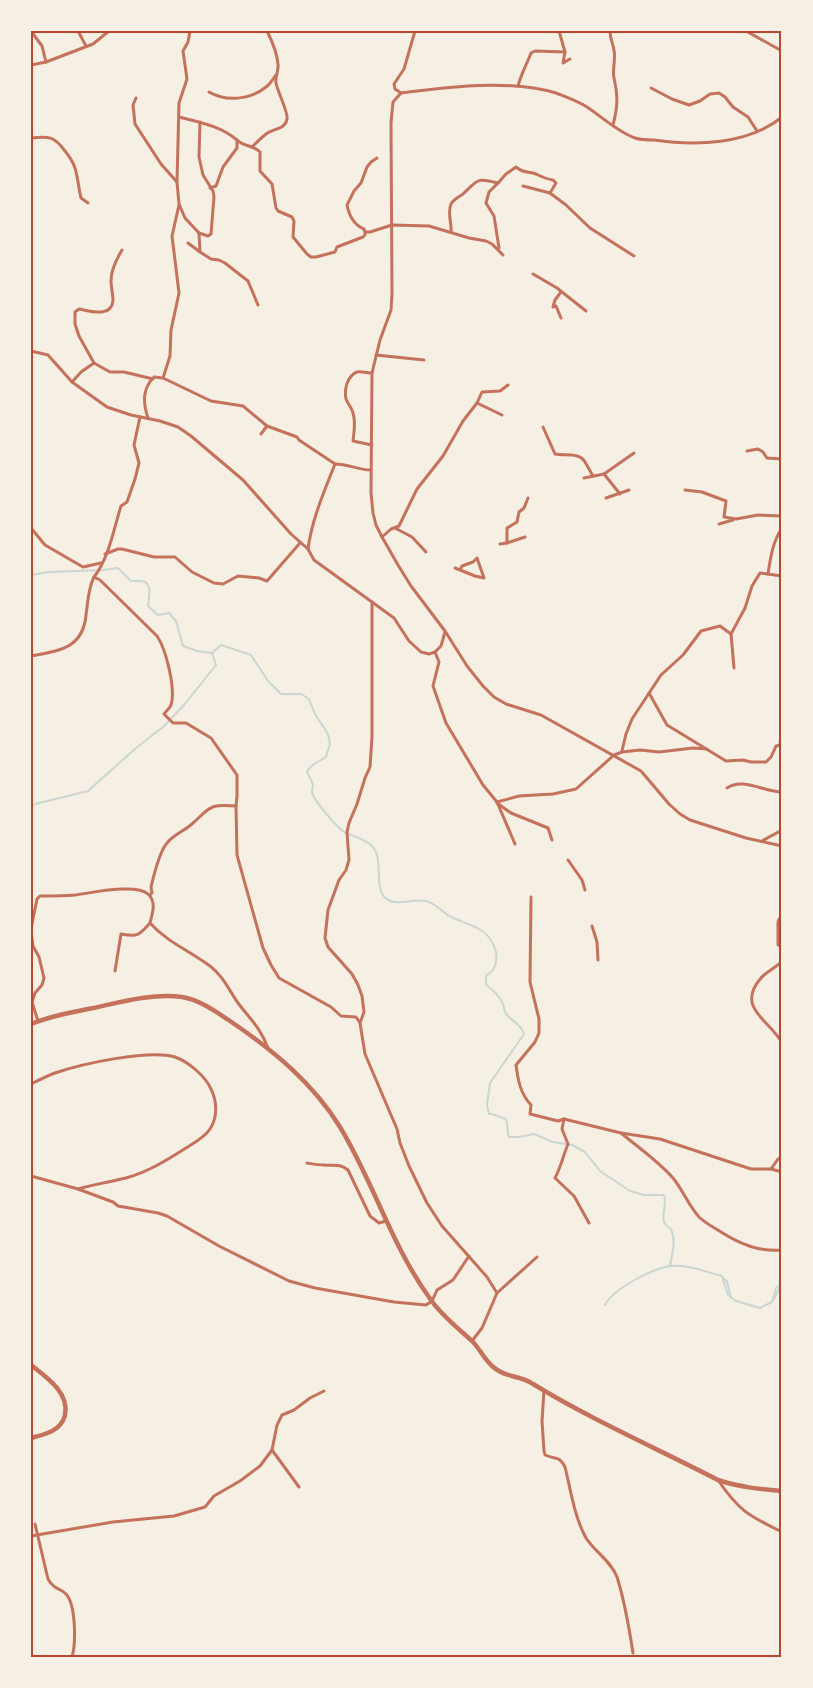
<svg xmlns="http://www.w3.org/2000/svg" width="813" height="1688" font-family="Rubik,sans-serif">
<rect width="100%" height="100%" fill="#f6efe4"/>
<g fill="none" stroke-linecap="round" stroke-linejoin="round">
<g stroke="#c9d6d2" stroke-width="2">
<path d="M31 575 49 572 103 570 118 568 131 581C134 581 137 581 140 581 153 580 149 598 148 606L158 615 169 613 176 621 183 646 197 651 212 653 221 645 251 655 268 681 281 694H301L309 699 315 714 328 734 330 744 326 757 314 764 307 771C308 776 312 780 313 785 313 785 312 792 312 792 314 801 338 829 346 833 355 837 369 840 375 850 383 863 373 891 388 900 399 906 414 898 426 901 435 903 442 912 451 917 460 921 470 924 479 929 492 936 501 954 494 968 493 971 489 973 486 976V985C493 990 499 995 502 1002 504 1006 504 1011 506 1014 512 1021 521 1024 524 1034L490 1083 487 1105 489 1114H492L506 1119C509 1126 506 1131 509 1137H519L534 1134 553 1142 572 1145 585 1152 600 1171 630 1191 644 1195H664C668 1206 657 1222 670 1228 677 1239 672 1254 670 1266"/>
<polyline points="31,805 88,791 136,748 163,727 184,705 216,665 212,653"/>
<polyline points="723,1278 727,1281 731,1298"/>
<polyline points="774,1299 781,1285"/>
<path d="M605 1305C613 1289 653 1268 671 1266 687 1264 706 1272 722 1276L728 1295 736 1301 760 1308 772 1302 776 1288 782 1283"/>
</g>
<g stroke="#c5725c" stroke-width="3">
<polyline points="31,31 42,46 46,62"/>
<polyline points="78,31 86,46"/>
<polyline points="190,31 188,42 183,51 187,79 179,103 177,182 179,204 185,218 199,233 200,252 211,259 219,260 225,263 248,281 258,305"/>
<path d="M610 31C610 38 613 44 614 50 616 59 612 70 614 78 618 96 618 106 613 125"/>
<polyline points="746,31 782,51"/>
<polyline points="565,52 563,63 570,59"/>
<polyline points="31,65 46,62 93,44 109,31"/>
<path d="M518 86C521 74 527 64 531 53L535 51 565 52 559 31"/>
<polyline points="651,88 672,99 689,105 700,101 710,94 719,93 725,97 733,107 748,117 757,131"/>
<path d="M209 92C226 102 250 100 266 87 270 84 273 79 276 75"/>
<polyline points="401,93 395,89 394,84 404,69 415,31"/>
<polyline points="136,98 133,105 135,124 161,164 177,182"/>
<path d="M179 117C199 122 221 126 237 140V148L223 167 216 186 210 188"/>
<path d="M782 117C748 145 695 146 654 140 648 140 641 140 635 138 618 132 602 117 587 107 578 101 566 97 556 93 509 79 448 87 401 93L393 102 391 123 392 294 391 310 380 340 372 373 371 493 373 513 376 525 382 537 398 565 411 586 445 631 467 666 483 686 494 697 506 704 541 715 641 771 669 804 680 814 690 820 746 838 782 846"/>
<path d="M31 138C49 136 54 136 65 151 79 168 76 177 81 198L88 203"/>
<path d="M237 140C244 147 254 145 260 152V171L272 184 276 208 278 211 292 217 294 221 293 237 307 254 311 257H316L335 252 337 247 363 237 365 235V232H370L392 225 429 226 469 238 486 241 492 244 503 255"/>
<path d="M252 147C257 142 261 138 266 134 274 128 285 130 287 119 289 114 277 90 276 83 275 77 279 70 278 64 277 53 272 41 267 31"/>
<polyline points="498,183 489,192 486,203 494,216 499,248"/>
<polyline points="523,186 550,193 566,205 590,228 634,256"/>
<path d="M365 232 364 229C354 225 349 215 347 205L354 191 361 183 367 167 371 162 377 158"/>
<path d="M451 232C452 223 447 213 451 204 454 199 459 197 463 194 478 180 476 177 498 183L506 174 516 167C524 174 529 171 536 174 542 177 546 179 553 180L556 183 550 193"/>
<polyline points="199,233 208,236 211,234 214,197 213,191 203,175 199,157 200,122"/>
<polyline points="188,243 200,252"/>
<path d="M122 250C116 260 111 270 111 281 111 287 113 294 113 301 111 318 90 311 79 309L75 312V324L79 336 94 363 110 372H124L153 379"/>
<polyline points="533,274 557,288 586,311"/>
<polyline points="561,318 556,306 553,307 555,300 561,292"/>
<polyline points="31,351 48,355 72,382 107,407 131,415 160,421 178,427 191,436 243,480 291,534 308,549 314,560 394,618 409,641 421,652 429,654 435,652 441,646 445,632"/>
<polyline points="376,355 424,360"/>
<path d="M372 373C368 373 361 371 357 372 347 376 344 390 346 399 348 404 352 408 353 413 356 422 354 432 353 441L372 445"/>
<polyline points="163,378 211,401 243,406 267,426 297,437 299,440 335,464"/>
<polyline points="72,382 81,372 94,363"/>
<polyline points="477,403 502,415"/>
<path d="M148 418C143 403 142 389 154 377L163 378 170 356 171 330 179 293 172 236 179 205"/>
<path d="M543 427 555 454C565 456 579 452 585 462 588 467 590 471 593 476"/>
<polyline points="261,434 267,426"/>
<polyline points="747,451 758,449 763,452 767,458 782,459"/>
<polyline points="604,474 634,453"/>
<polyline points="584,478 604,474 620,494"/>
<polyline points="685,490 702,492 726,501 724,517 736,519 758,515 782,516"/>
<polyline points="606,498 629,490"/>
<polyline points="719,524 733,520"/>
<polyline points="31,528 45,545 83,567 101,563"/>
<polyline points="395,528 412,537 426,552"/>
<polyline points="382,537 391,529 399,526 417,489 443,456 463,421 477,403 482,392 500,391 508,385"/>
<polyline points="507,543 507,528 517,522 519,512 524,508 528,498"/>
<polyline points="500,544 507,543 525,537"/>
<path d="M308 549C312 519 324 492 335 464 348 464 359 470 371 470"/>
<polyline points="105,554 118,549 122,549 154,557 175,557 192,572 214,583 223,584 238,576 259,578 267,581 300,543"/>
<polyline points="455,568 475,576 484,578 477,558 473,562 462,566 460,570"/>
<path d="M768 574C770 561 773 539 782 529"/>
<path d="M94 577C109 558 114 528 121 506L127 502 135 479 139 463 134 445 140 417"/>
<polyline points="372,602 372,737 370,767 365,778 357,804 349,823 347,832 349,860 346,870 339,880 328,910 325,938 328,947 352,974 358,985 362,996 364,1012 360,1023 365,1054 397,1129 400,1143 409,1166 427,1203 442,1226 487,1277 497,1293"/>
<polyline points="731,634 745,608 752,586 760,573 782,576"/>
<polyline points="435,652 439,662 433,686 446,723 483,785 497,802 515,844"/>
<path d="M31 656C58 651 83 649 86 615 88 601 88 589 94 577L100 580 157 636C166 649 176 689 171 705 170 708 166 711 164 714L173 723H186L211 738 237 775V796L236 806 237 855 263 948 271 965 279 978 331 1007 341 1016 356 1017 360 1023"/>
<polyline points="649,693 667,725 726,761 743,760 751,762 766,762 771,757 776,746 782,745"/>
<polyline points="780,745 781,732"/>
<polyline points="622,751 626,734 632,719 661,675 683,655 701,631 720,626 731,634 734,668"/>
<path d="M727 788C743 777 764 792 782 792"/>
<polyline points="497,802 519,796 553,794 576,789 614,755 622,752 640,750 659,752 693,748 707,749"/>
<polyline points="497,803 511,813 548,828 552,840"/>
<polyline points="762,841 782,830"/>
<polyline points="568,860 582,880 585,890"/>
<path d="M150 895 152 893 151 887C154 875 159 852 167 843 173 835 184 831 192 824 211 807 208 804 236 806"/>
<path d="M531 897 530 982 539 1019V1033L535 1042 516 1065C518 1080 520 1093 531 1105L530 1114 558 1121 564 1119 562 1129 568 1144C563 1156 561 1167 555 1178L574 1196 589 1223"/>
<polyline points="779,919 778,922 778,945 782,947"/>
<polyline points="592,926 597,942 598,960"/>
<path d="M31 929 37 899 40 896C52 896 63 896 75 895 91 893 136 883 148 894 157 902 152 914 150 923 167 942 190 951 210 966 223 976 229 990 238 1003 250 1019 260 1027 268 1048"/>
<polyline points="31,932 33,946 39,957 44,978 42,985 35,993 32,1002 38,1021"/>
<path d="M782 961C776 968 767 971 761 978 735 1008 770 1020 782 1043"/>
<path d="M115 971 121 934C138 937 138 936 150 923"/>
<path d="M31 1084C39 1080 47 1076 55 1073 81 1064 149 1049 175 1057 189 1062 205 1076 211 1089 217 1101 218 1117 210 1129 205 1137 194 1143 186 1148 167 1160 148 1172 126 1178 110 1182 94 1184 78 1189"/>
<polyline points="564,1119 621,1133 660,1139 751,1169 771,1169 782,1172"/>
<path d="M621 1133C639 1148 658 1161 673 1178 683 1190 688 1205 699 1217 705 1223 713 1227 721 1232 740 1244 759 1252 782 1250"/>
<path d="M307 1163C313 1164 318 1165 324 1165 334 1166 340 1163 348 1170L370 1216 379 1223 386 1221"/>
<polyline points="771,1169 778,1159 782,1157"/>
<polyline points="31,1176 78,1189 113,1202 118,1206 158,1213 167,1216 219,1246 289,1281 315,1288 394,1302 426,1305 432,1301 437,1290 453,1280 469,1256"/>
<polyline points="472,1341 482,1328 497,1293 537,1257"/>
<path d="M544 1391 542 1421 544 1451 545 1455C556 1460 559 1455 565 1467 571 1491 574 1516 586 1538 595 1552 611 1561 617 1577 625 1602 629 1627 633 1653"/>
<polyline points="272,1450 299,1487"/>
<path d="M718 1480C739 1511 749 1516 782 1532"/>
<path d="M35 1524 48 1579C55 1591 59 1587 66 1594 76 1605 76 1643 72 1657"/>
<polyline points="31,1536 113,1522 174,1516 205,1507 214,1496 240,1481 260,1466 272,1450 277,1425 282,1415 294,1410 310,1398 324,1391"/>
</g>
<g stroke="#c5725c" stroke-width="4.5">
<path d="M31 1024C51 1016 72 1012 93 1008 121 1002 152 993 182 997 200 1000 215 1011 230 1021 273 1050 313 1083 340 1127 374 1183 392 1247 431 1300 442 1316 458 1328 472 1341 480 1349 484 1359 492 1366 505 1378 520 1375 533 1384 592 1420 656 1448 718 1480 739 1487 759 1489 782 1491"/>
<path d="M31 1365C46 1377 70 1393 65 1415 61 1431 46 1434 31 1438"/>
</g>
</g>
<rect width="813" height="1688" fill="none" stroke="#f6efe4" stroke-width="65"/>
<rect x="32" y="32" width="748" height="1624" fill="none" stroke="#b5482f" stroke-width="2"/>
</svg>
